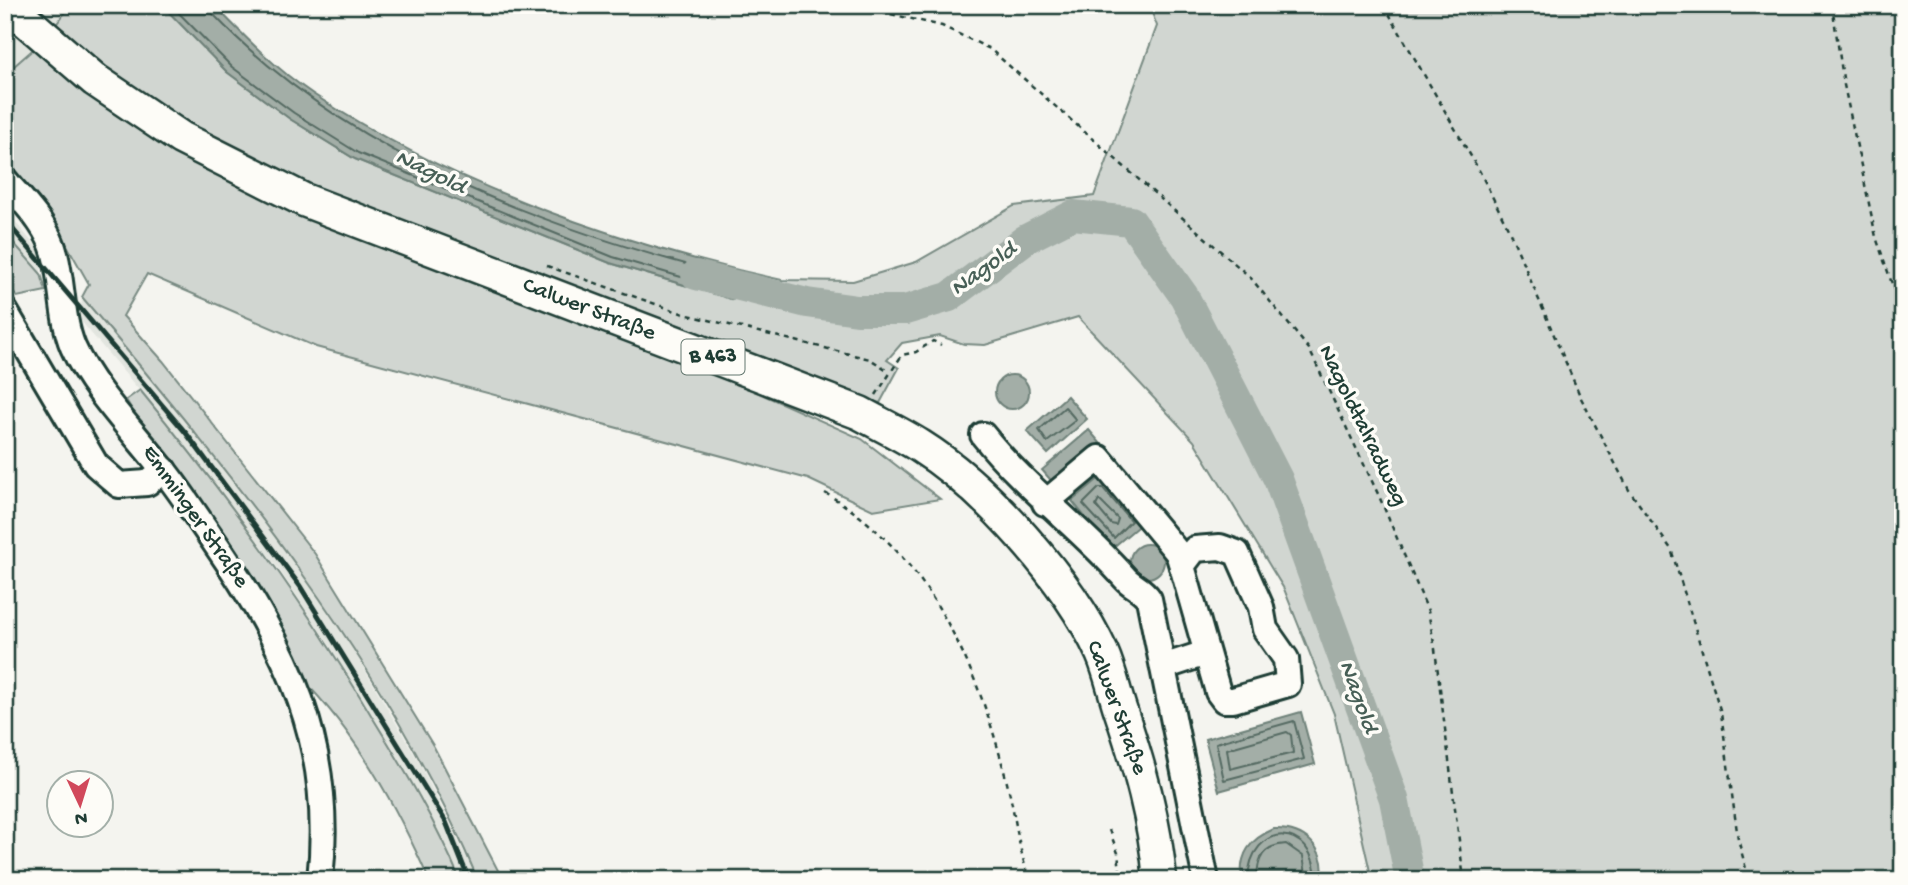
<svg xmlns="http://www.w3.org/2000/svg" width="1908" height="885" font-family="'Gochi Hand',sans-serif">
<rect width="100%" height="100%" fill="#f4f4ef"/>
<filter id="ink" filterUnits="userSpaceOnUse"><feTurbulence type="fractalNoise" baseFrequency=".0143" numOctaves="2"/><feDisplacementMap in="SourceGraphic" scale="14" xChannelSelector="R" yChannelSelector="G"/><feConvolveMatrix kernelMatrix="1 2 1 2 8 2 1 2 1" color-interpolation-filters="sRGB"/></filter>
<g filter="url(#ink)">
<g fill="#e2e5df">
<polygon points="5,5 64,5 64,14 37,46 5,74"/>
<polygon points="5,210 43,255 41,274 5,233"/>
<polygon points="82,297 197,432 287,552 352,648 419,762 478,880 460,880 424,802 330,646 280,571 197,459 80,320"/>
</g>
<g fill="#d1d6d1" stroke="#788a82" stroke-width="2">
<polygon points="64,5 162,5 227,72 290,119 355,159 610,263 731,299 742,271 782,280 853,281 916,262 1014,206 1094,196 1157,26 1149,5 1903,5 1903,880 1372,880 1334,714 1284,589 1194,441 1078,317 985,345 964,344 940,336 902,343 887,360 899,368 880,403 872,401 485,261 261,167 145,101 52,30 64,14"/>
<path d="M37 46 293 207 754 391 862 439 940 499 873 510 808 479 316 347 147 274 123 316 163 361 315 554 434 747 503 880H478C386 662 233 475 82 297L89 284 59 231 5 157V74Z"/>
<polygon points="5,233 41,274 46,291 17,297 5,283"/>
<path d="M140 390C226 495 305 603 374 720 406 772 437 824 460 880H429C397 807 357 734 300 677L126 400Z"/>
</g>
<g fill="#a3aea7" stroke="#6e8179" stroke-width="2">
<path d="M162 5H214C245 37 276 69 313 94 444 180 591 234 742 271L732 299 610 263 355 159 290 119 227 72Z"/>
<circle cx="1012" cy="392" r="17"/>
<polygon points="1067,396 1087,419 1048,454 1027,431"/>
<polygon points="1089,430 1101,444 1055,485 1042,470"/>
<polygon points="1102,476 1142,523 1111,549 1072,501"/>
<circle cx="1147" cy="561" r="17"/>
<polygon points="1301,712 1315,764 1219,791 1205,739"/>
<path d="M1274 829C1304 828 1327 847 1322 880H1242C1239 854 1250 839 1274 829Z"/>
</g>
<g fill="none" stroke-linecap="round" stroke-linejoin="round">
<g stroke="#546a62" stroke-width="2">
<path d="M171 5 232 67 294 113 358 153 613 257 722 289 726 287 730 279 727 275C542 228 346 154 212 13L210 5"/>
<polygon points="1065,407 1076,420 1047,442 1039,430"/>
<polygon points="1099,488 1103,488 1131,521 1114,538 1083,504"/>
<polygon points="1099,500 1118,519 1116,525 1111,524 1096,506"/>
<polygon points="1294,721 1304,759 1224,780 1216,743"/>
<polygon points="1287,732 1291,735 1293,753 1230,769 1227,749"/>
<path d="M1248 880C1250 820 1315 821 1316 880"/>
<path d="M1257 880C1257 859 1263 845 1286 844L1303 856 1307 880"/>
</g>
<polyline stroke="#a3aea7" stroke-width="30" points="696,275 807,303 857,310 905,310 949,297 1026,239 1073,215 1131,221 1184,296 1278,479 1394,799 1410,880"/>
<g stroke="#1f3d34" stroke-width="30">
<g id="minor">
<path d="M5 180C23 202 48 225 55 254 63 284 61 318 73 347 91 388 133 431 161 467 180 490 196 516 213 540 288 649 335 744 320 880"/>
<polyline points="5,311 96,465 119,485 147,483 164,470"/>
<path d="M983 435C1025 488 1080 527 1125 578 1133 587 1142 588 1149 599L1206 880"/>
<polyline points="1045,503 1099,458 1178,553 1182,566"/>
<polygon points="1220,547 1237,553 1261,607 1265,629 1286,659 1288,684 1233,700 1224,700 1218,692 1182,566 1195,549"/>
<polyline points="1163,667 1206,653"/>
</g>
</g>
<g stroke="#1f3d34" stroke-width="37">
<path id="major" d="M8 5 95 80 181 138 304 200 860 413C880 424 901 434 920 446 987 488 1069 581 1102 653 1110 671 1114 691 1120 709 1139 765 1155 820 1160 880"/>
</g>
<g stroke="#1f3d34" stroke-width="2.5" stroke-dasharray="5 5" stroke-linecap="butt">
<polyline points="852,5 942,26 990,49 1250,277 1309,349 1379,496 1428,611 1435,649 1464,880"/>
<polyline points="1384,5 1480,172 1509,230 1581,398 1629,490 1671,549 1721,713 1738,839 1749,880"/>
<polyline points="1832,5 1844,85 1876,237 1903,316"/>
<polyline points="547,266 684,314 870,359 889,371"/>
<polyline points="876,395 902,355 916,352 933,341 941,345"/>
<path d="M825 493C930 553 981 673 1008 787 1016 818 1018 850 1030 880"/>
<polyline points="1109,830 1118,853 1121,880"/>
</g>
<use href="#minor" stroke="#fdfcf7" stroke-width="24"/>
<use href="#major" stroke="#fdfcf7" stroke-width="32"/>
<polyline stroke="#1f3d34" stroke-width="5" points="5,220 186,433 300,586 446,822 469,880"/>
</g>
</g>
<g text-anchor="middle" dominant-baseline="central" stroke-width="7" stroke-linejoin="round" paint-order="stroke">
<rect fill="#fdfcf7" stroke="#62766e" stroke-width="2" x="681.5" y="339.5" width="63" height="35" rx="5"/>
<g font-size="21" font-weight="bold" fill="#1f3d34">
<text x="713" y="357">B 463</text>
</g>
<g font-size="23" fill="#1f3d34" stroke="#fdfcf7">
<text transform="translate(589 310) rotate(21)">Calwer Straße</text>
<text transform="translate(1362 426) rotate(64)">Nagoldtalradweg</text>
<text transform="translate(195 517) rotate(55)">Emminger Straße</text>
<text transform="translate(1116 708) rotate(70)">Calwer Straße</text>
</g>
<g font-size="24" font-style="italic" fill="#475f56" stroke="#fdfcf7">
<text transform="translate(430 173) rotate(26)">Nagold</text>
<text transform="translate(984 270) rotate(-36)">Nagold</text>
<text transform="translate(1357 697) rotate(70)">Nagold</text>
</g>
</g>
<rect width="1908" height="885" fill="none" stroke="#fdfcf7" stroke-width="28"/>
<rect x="14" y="14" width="1880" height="857" fill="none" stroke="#1f3d34" stroke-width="2.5" filter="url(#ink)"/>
<g transform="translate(80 804) rotate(176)"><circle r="33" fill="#fdfcf7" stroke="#a4b0a9" stroke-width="2"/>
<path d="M0-5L12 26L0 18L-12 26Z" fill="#d1495b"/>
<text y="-10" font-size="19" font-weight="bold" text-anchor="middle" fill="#1f3d34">N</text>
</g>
</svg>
